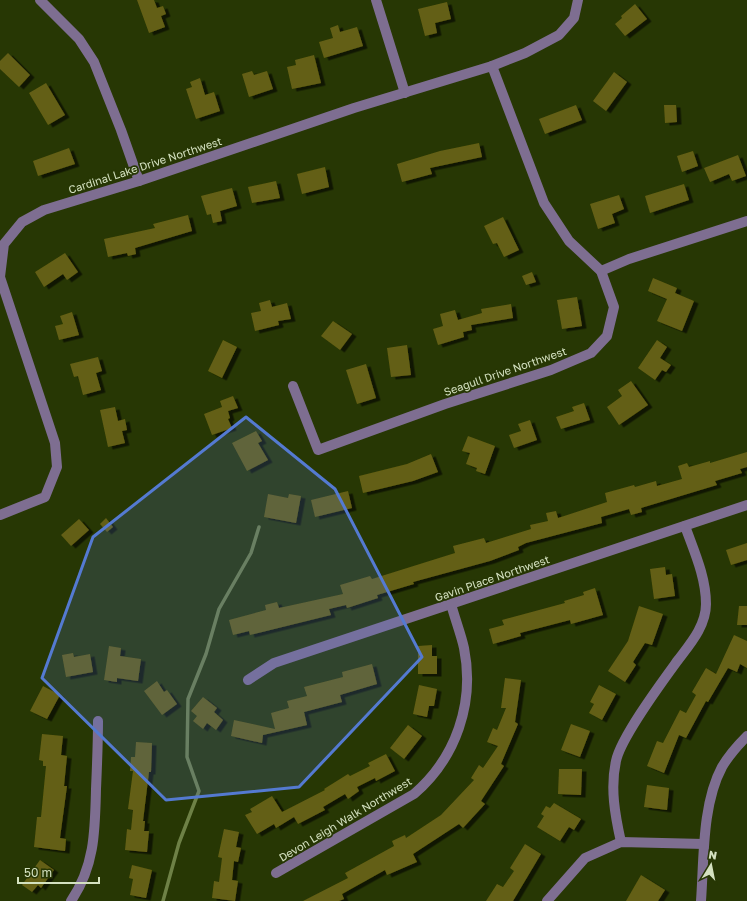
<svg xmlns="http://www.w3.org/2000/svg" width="747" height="901" font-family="'Golos Text',sans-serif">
<defs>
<filter id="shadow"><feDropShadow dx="4.5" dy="2.5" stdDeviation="0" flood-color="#0009"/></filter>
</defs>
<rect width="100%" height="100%" fill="#273704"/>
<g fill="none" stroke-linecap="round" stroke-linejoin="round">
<polyline stroke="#6e8146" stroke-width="3.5" points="163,901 179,843 199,791 187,757 188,699 206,654 219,609 251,553 259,527"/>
</g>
<g fill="#645f14" filter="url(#shadow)">
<polygon points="137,0 154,0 157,8 163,6 166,14 161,16 165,27 149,33"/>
<polygon points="447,2 451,19 435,23 437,33 425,36 418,9"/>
<polygon points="635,4 647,19 625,36 615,24 622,18 621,16"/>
<polygon points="338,25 340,32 357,27 363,46 324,58 319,42 333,38 330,28"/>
<polygon points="8,53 30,75 19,87 0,69 0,61"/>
<polygon points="314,55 321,83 292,89 287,67 296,65 295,60"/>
<polygon points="252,71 254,75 267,71 273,89 249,97 242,74"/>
<polygon points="614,72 627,82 606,111 593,101"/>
<polygon points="200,78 205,95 214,92 220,111 196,119 186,89 192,87 190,82"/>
<polygon points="46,83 65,115 48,125 29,93"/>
<polygon points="576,105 582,120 545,134 539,119"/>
<polygon points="664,105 676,105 677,122 665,123"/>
<polygon points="479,143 482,157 430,168 432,174 402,182 397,164 440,151"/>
<polygon points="69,148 75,164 38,176 33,161"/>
<polygon points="693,151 698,166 682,172 677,156"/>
<polygon points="738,155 746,176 732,181 729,174 710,182 704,168"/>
<polygon points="325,167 329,187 302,194 297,174"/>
<polygon points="276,181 280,198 252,203 248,187"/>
<polygon points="684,184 689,200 650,213 645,196"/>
<polygon points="232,188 237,206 220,211 222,221 213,223 211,214 207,215 201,196"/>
<polygon points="619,195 624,209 612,214 615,223 598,229 590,204"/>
<polygon points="188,215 192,231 135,248 136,254 128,256 127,253 108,257 104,239 155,228 153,224"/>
<polygon points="503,217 519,250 504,257 497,243 493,244 484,226"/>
<polygon points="65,253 78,272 67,280 63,274 44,287 35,272"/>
<polygon points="532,272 536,282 526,285 522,276"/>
<polygon points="653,278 677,288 675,293 694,301 682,331 657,321 667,299 648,291"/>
<polygon points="577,297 582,326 562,329 557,300"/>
<polygon points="270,300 272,307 287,303 291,319 278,321 279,325 255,331 251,313 261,311 259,303"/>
<polygon points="511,304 513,318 471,325 472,330 463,332 464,337 438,345 433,329 443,326 440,314 455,310 458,320 482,313 481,309"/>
<polygon points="72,312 79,335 59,340 55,326 63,324 60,316"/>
<polygon points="333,321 352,334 340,350 321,336"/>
<polygon points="223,340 237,347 222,378 208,371"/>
<polygon points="657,340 667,347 660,358 671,365 666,372 662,370 655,380 638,368"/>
<polygon points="407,345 411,375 391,377 387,348"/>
<polygon points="98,357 102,371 96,373 101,390 83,395 78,376 74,377 70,364"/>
<polygon points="366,364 376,398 357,404 346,370"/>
<polygon points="631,381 648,405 619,425 607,407 622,396 618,390"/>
<polygon points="233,396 238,408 228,411 230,418 228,419 232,428 212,435 204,414 222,407 220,401"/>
<polygon points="584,403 590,420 561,429 556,417 574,411 572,407"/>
<polygon points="115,407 118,421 125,419 127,430 122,431 125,443 108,447 100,410"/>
<polygon points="530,420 537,440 514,448 509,435 521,431 518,424"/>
<polygon points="256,431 262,441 258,443 268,460 247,471 232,443"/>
<polygon points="468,436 495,446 485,474 476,471 477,468 466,464 470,453 462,451"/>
<polygon points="747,452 747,467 740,469 742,473 715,481 717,485 641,508 642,512 631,515 629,509 601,517 602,523 526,543 518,547 519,550 490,561 413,582 414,584 377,595 378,598 347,608 346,605 329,609 331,615 250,635 249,631 233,635 229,620 266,610 265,605 277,602 279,608 343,594 340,585 370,576 372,579 455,553 453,546 484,538 486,543 531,529 530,525 548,521 546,513 556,511 558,518 607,502 605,493 634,485 635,487 656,481 657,486 682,479 678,466 687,463 689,467 710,461 710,463"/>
<polygon points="431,454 438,472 413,481 363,493 359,476 407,464"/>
<polygon points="348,491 352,508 315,517 311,500"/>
<polygon points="268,494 288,498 289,494 301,496 296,523 264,517"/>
<polygon points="106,518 113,527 107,532 100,524"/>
<polygon points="79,519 89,530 71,546 61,535"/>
<polygon points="747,543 747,560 731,565 726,550"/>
<polygon points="665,567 666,575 672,574 675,596 654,599 650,569"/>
<polygon points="595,588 603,615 571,624 570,620 520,633 521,636 493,644 489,629 504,625 502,620 565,603 564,601 584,595 583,592"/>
<polygon points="639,606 663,614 652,645 645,643 633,662 636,665 625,682 608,671 628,641"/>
<polygon points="739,606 747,606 747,625 737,625"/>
<polygon points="734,635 747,641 747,668 740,664 737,672 728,668 708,702 706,701 686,738 679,735 664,773 647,766 657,741 663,743 680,710 686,713 696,695 692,692 706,668 716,674"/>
<polygon points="432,645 432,656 437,656 437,674 418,674 418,646"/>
<polygon points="109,646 121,648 120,656 141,659 138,681 117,678 117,682 104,680"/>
<polygon points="73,653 74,657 90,654 93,672 66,677 62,655"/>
<polygon points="372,664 377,684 340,695 342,702 304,712 307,725 263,735 262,743 231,736 234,720 275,729 271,713 289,708 287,701 307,696 304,687 343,677 342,672"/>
<polygon points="505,678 521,680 515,722 518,724 501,764 504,766 481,801 485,804 463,828 459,824 413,854 417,862 387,875 385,870 342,894 344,899 339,901 303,901 348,878 345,873 394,846 392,841 405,835 406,838 441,815 474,780 471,778 479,765 483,768 498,746 487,742 493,728 497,730 506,708 501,708"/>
<polygon points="157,681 164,692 167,690 177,704 162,715 144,691"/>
<polygon points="419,685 437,689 434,706 429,706 427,717 413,714"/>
<polygon points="599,685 616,694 602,720 589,713 594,704 590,702"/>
<polygon points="43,686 60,695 47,719 30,711"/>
<polygon points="203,697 217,708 214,712 223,720 216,730 207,723 203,729 193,721 197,716 191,711"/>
<polygon points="571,724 590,731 580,757 561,750"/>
<polygon points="408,725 422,736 404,759 390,748"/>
<polygon points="42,734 63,736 61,755 67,756 64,786 67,786 60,838 66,839 65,851 34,847 37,817 41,817 46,766 43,766 43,761 39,760"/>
<polygon points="136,742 152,743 151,772 149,772 143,821 145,821 144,831 149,831 147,852 125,850 127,829 131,830 133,810 128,809 133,771 130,771 131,757 135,757"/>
<polygon points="386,754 395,771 376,781 375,778 357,787 359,791 348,799 345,794 323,807 325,810 298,824 294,817 276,828 274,824 257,834 245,815 252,812 250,809 272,796 282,812 325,790 324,789 348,774 350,776 370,766 368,763"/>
<polygon points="559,769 582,769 581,795 558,794"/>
<polygon points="647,785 669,788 667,810 644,807"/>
<polygon points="554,803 581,819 574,830 569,827 560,841 537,827 544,816 541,814 546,806 550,808"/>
<polygon points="224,829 239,832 236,847 241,848 238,862 234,861 232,880 238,881 235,901 212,898 214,881 219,882 222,858 218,857"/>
<polygon points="525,844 541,854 513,901 486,901 497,884 503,887 514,871 510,868"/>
<polygon points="40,860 54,870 41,888 38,885 32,892 22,885"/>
<polygon points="132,865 152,870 146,898 130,895 133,879 129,878"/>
<polygon points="641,875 665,890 658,901 626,901"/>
</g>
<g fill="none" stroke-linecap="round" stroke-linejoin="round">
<g stroke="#7e6e91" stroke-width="10">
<polyline points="40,0 79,39 94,62 121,130 139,181"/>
<polyline points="376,0 405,93"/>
<polyline points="601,271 629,259 747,221"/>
<polyline points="293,386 318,450 445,404 551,370 591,353 607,336 614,307 601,271 569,241 544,203 492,66"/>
<polyline points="0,515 45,497 57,467 55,443 0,277 4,244 22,222 44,210 139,181 354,108 492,66 525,53 559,35 574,18 578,0"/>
<polyline points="248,680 274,663 747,505"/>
<path d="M621 842C615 815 610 788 616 761 621 737 662 682 678 660 690 644 706 626 706 604 706 577 694 551 685 526"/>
<path d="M276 873 414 794C456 758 475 703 464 648 461 634 455 619 451 604"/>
<path d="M71 901C95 866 95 830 96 789 97 766 98 744 98 721"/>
<polyline points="547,901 585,858 621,842 704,844"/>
<path d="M701 901C704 859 702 804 722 767 729 755 738 745 747 736"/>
</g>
</g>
<path fill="#547ad1" fill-opacity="0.2" stroke="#547ad1" stroke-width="3" stroke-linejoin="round" d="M246 417 335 489 422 657 299 787 166 800 42 678 93 537Z"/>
<g text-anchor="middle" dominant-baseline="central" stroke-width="3.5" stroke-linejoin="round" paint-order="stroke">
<g font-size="11" fill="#d4e1c0" stroke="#273704">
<text transform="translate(145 165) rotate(-18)">Cardinal Lake Drive Northwest</text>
<text transform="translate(505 371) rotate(-19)">Seagull Drive Northwest</text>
<text transform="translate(492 578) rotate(-19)">Gavin Place Northwest</text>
<text transform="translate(345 819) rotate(-31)">Devon Leigh Walk Northwest</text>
</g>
</g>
<g transform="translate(711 865) rotate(10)" stroke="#273704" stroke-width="3" paint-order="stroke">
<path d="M0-3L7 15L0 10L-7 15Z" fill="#d4e1c0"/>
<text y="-6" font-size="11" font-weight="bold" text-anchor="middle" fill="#d4e1c0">N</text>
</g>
<path d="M18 877v6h81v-6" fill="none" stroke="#d4e1c0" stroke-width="2"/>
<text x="24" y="877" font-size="12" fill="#d4e1c0" stroke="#273704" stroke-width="3" paint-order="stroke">50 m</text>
</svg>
